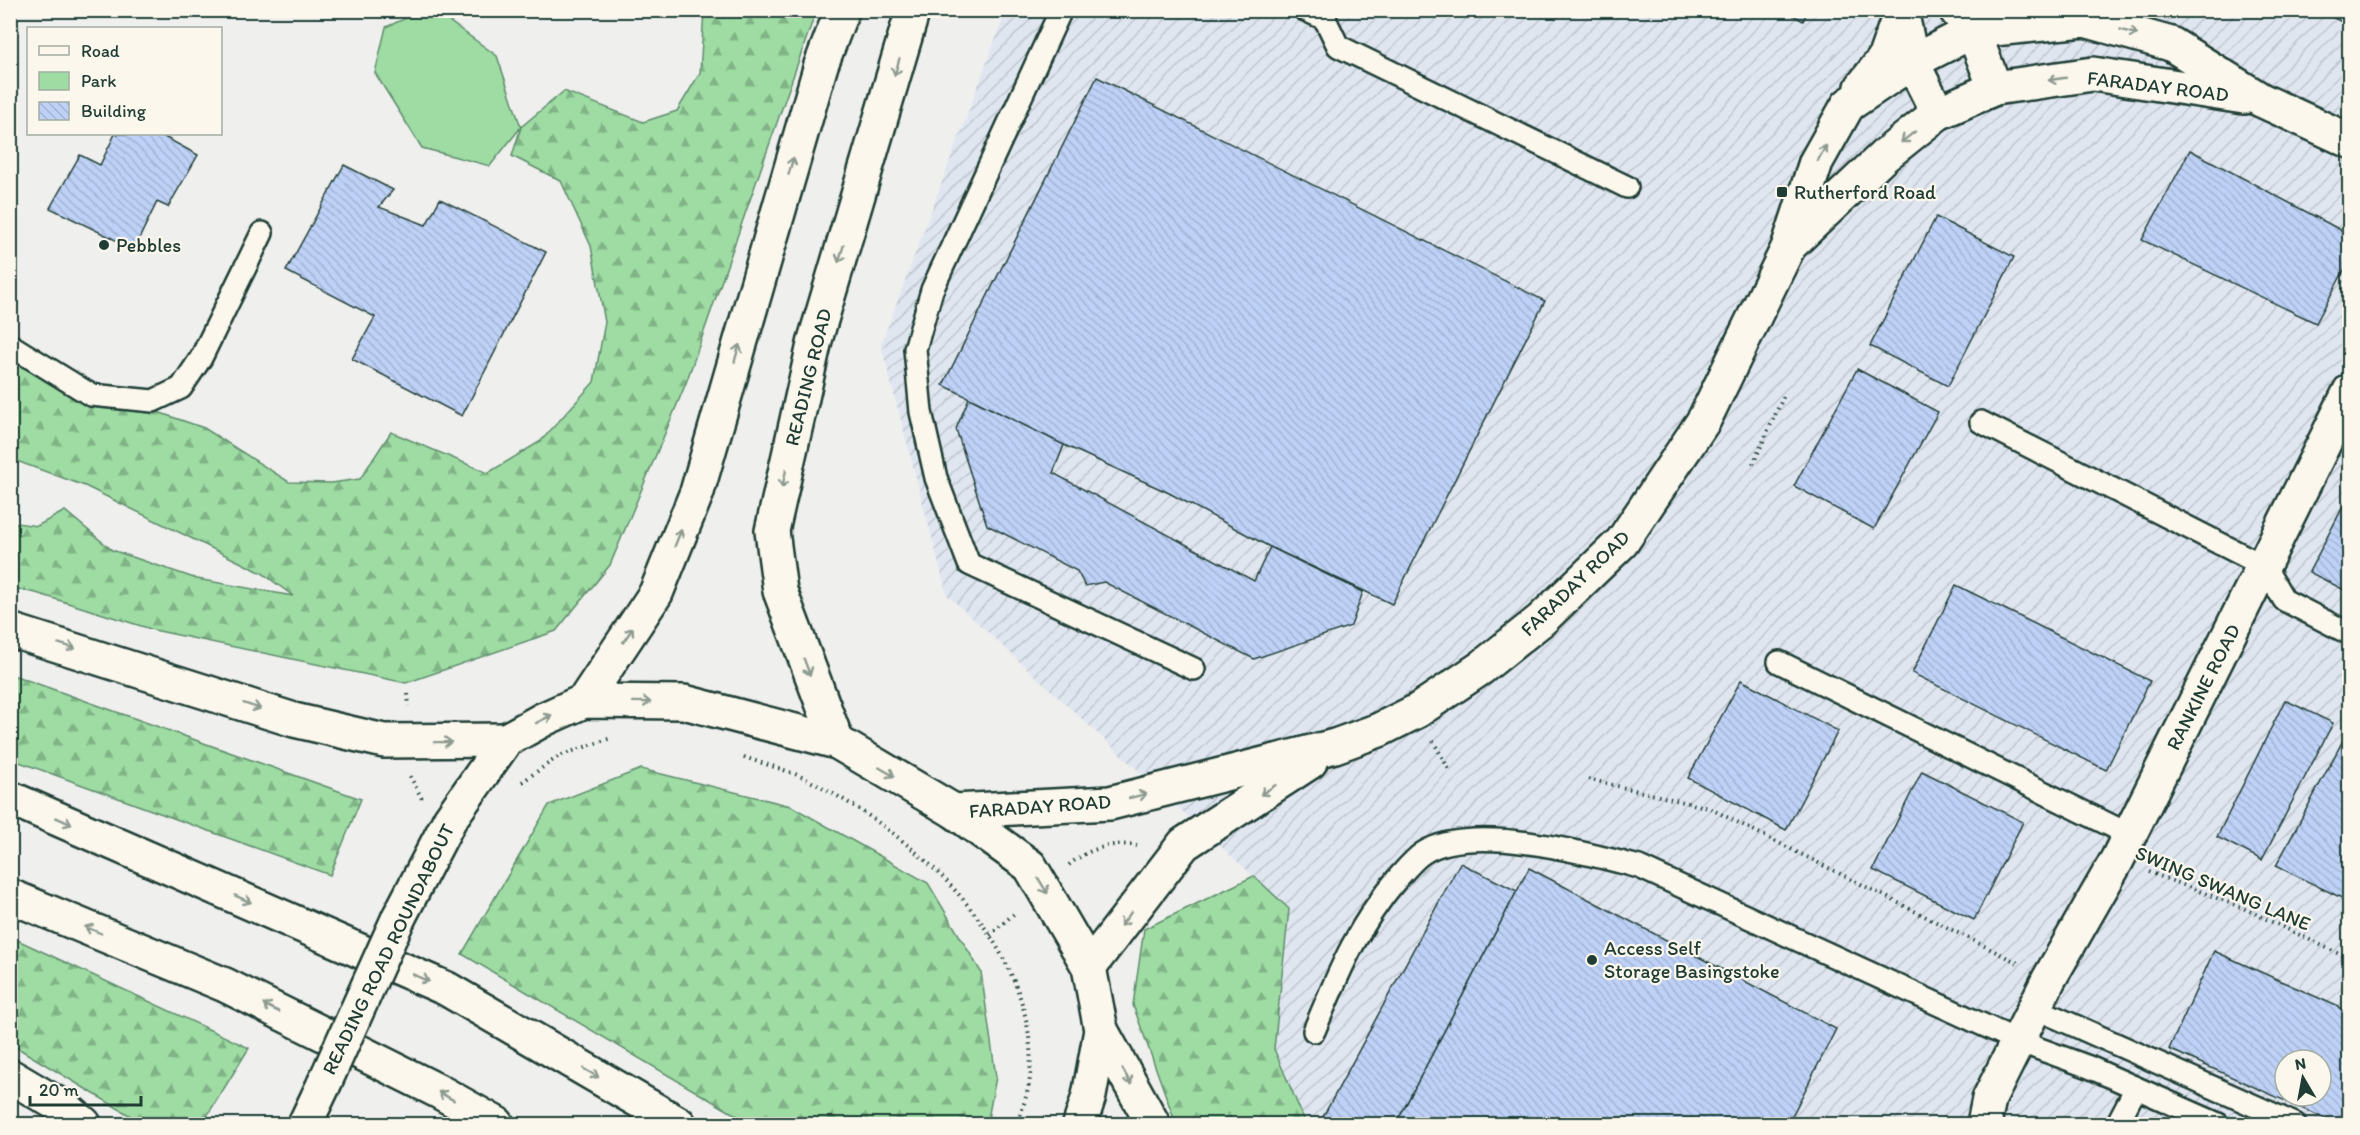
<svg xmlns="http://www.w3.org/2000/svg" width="2360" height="1135" font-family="Itim,sans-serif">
<defs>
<pattern id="industrial-furrows" width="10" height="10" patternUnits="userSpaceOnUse" patternTransform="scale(1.5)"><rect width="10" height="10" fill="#e0e6f0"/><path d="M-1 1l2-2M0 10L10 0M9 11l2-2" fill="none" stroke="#c0c6ce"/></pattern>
<pattern id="forest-firs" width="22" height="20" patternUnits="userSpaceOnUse" patternTransform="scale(1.5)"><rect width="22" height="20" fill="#9edca3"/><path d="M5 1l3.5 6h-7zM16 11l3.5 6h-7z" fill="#80b486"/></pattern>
<pattern id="building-back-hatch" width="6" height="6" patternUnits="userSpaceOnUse" patternTransform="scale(1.5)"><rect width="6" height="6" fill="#bed1f6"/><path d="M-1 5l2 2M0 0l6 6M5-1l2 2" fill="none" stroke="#a3b4d4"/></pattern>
</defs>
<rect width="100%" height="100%" fill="#efefee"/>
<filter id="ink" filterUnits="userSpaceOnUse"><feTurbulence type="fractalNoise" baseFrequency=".0167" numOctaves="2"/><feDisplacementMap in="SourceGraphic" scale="12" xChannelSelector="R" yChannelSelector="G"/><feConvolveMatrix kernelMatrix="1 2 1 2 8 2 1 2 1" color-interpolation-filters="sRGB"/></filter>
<g filter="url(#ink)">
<path fill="url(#industrial-furrows)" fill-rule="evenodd" d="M1006 11H2349V1124H1300L1274 1049 1289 909 947 595 881 345ZM2285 1060H2321V1096H2285Z"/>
<polygon fill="#9edca3" stroke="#5e8c6c" stroke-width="1.5" points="424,10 435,11 497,56 521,127 490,166 422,148 375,73 386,27"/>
<g fill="url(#forest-firs)" stroke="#5e8c6c" stroke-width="1.5">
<polygon points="704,11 816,11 686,383 610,565 556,631 406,683 154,630 36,593 11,588 10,522 37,526 65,511 112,550 197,579 293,596 262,573 85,486 11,459 11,363 91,395 120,399 204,428 289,482 331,483 360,479 391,432 488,473 541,441 594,382 605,322 591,246 561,181 512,156 521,127 564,91 643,122 677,111 700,73"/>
<polygon points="10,674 361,799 330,875 11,759"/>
<polygon points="641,769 791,806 928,883 981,972 996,1077 987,1124 751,1124 462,954 549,805"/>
<polygon points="1254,876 1289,909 1274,1049 1306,1124 1176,1124 1133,1005 1144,929"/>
<polygon points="11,937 249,1048 202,1124 144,1124 11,1044"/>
</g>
<g fill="url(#building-back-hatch)" stroke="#1f3d34" stroke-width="1.5" fill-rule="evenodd">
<polygon points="1784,10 1808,10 1803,21"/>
<polygon points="2318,10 2350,10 2350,26"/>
<polygon points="1097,77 1545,301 1392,604 1270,547 1169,493 1064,445 943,385"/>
<polygon points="115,134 159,134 198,155 168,207 157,202 134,249 50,208 80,155 100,165"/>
<polygon points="2190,150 2350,235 2350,259 2316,323 2142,240"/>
<polygon points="344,165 393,190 379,207 426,225 440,199 546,252 462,416 352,359 375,317 286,271"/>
<polygon points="1936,217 2014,257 1948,386 1870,346"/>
<polygon points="1857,369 1938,412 1874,529 1794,486"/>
<polygon points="969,398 1064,445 1053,473 1254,581 1270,547 1363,592 1351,626 1254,659 1104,582 1085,586 1077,571 987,525 956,429"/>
<polygon points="2350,493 2350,593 2309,572"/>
<polygon points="1956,585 2150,681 2106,770 1912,673"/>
<polygon points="1741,680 1838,731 1786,830 1688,778"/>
<polygon points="2285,700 2333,723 2262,860 2217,837"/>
<polygon points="2348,731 2350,731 2350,902 2276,866"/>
<polygon points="1922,771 2023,822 1974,920 1873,870"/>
<polygon points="1460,863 1517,891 1396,1124 1339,1124 1323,1117"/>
<polygon points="1529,868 1836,1029 1788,1124 1396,1124"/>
<path d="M2214 951 2350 1012V1124H2337L2169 1049ZM2285 1060H2321V1096H2285Z"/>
</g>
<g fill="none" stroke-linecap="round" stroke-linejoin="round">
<g stroke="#1f3d34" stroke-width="26">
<g id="lane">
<polyline points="1061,10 932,290 915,349 921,412 936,478 969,564 1194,669"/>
<polyline points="1305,10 1325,19"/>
<polyline points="1326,10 1325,19 1338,46 1627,187"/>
<polyline points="10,345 91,395 153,401 181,388 201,358 262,233"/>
<polyline points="1981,422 2264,566 2284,600 2350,634"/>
<polyline points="1779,662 2128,834"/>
<polyline points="2035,1008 2295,1124"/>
<path d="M1314 1031C1338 974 1357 926 1397 879 1405 870 1414 859 1423 853 1471 822 1587 853 1639 867L2018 1041 2089 1067 2218 1124"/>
<polyline points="2117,1124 2136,1088"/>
</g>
</g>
<g stroke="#1f3d34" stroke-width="38">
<g id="street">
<polyline points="1901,10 1912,62 1938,113"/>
<polyline points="1956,10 1973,31 1995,88"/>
<polyline points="1984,1124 1989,1099 2049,979 2117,860 2350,391"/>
</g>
</g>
<g stroke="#1f3d34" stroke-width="38">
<g id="secondary">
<polyline points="1862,87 1884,59 1901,11"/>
<polyline points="1790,245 1884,156 1938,113 1995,88 2093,74 2244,97"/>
<polyline points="954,811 1110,803 1335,746 1379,730 1417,711 1481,668 1541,620 1622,542 1704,420 1788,248 1816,162 1848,105 1912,62 1973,31 2085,20 2171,44 2261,100 2350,141"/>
<polyline points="1089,967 1184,844 1310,762"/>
</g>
</g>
<g stroke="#1f3d34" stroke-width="38">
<g id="highway">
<polyline points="10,630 294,720 384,741 506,740"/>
<polyline points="584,701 656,593 697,492 821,65 842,10"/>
<polyline points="837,742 780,591 772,531 815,340 913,10"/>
<polyline points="10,798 447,989 679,1124"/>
<polyline points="10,896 225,985 440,1092 497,1124"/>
<polyline points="399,917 450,819 506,740 544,719 584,701 684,702 837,742 954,811 1030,866 1089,967 1101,1030 1089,1096 1080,1124"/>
<polyline points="1101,1030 1153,1124"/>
<polyline points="10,1076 69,1111 84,1124"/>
<polyline points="305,1124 324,1084"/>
</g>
</g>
<g stroke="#1f3d34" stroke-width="4" stroke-dasharray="1.5 4.5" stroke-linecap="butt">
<polyline points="1753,464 1785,393"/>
<polyline points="408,694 409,706"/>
<polyline points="1433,741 1450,771"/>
<path d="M744 757C763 764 785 769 804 778 912 831 1040 944 1030 1076 1029 1092 1022 1109 1017 1124"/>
<polyline points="410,776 422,799"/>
<polyline points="1588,779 1709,808 2018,963"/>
<polyline points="522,782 559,756 611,738"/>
<path d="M1069 865C1087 849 1114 841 1137 846"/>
<polyline points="2149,872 2243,908 2350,959"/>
<polyline points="990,935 1016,912"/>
</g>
<use href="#lane" stroke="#fbf7ec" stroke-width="21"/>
<use href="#street" stroke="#fbf7ec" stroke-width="33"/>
<use href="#secondary" stroke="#fbf7ec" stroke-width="33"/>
<use href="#highway" stroke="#fbf7ec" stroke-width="33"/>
<g stroke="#1f3d34" stroke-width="38" stroke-linecap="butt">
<polyline id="highway-bridge" points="324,1084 399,917"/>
</g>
<use href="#highway-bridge" stroke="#fbf7ec" stroke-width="33"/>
</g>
<defs><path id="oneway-shaft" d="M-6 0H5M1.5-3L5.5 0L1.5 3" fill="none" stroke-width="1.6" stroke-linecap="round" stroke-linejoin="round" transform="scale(1.5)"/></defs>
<g stroke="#8d9a90">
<use href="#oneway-shaft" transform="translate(2129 32) rotate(16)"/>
<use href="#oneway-shaft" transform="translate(897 67) rotate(106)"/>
<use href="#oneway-shaft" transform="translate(2057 79) rotate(172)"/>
<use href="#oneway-shaft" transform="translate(1908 137) rotate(142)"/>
<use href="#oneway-shaft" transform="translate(1822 153) rotate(-61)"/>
<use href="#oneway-shaft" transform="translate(791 166) rotate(-74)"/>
<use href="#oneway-shaft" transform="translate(841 254) rotate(107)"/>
<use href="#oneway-shaft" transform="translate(737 353) rotate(-74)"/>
<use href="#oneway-shaft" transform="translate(784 479) rotate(103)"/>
<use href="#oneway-shaft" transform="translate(678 538) rotate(-68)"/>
<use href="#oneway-shaft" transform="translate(628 635) rotate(-56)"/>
<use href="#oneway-shaft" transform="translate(67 646) rotate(17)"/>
<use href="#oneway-shaft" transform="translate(807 667) rotate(69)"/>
<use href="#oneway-shaft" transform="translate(642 702) rotate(1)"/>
<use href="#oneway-shaft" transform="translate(252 706) rotate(18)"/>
<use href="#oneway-shaft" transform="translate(544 719) rotate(-27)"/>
<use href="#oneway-shaft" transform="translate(443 742) rotate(-1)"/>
<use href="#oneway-shaft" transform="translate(887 772) rotate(30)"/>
<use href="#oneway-shaft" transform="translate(1268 790) rotate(147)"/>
<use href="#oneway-shaft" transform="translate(1138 796) rotate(-14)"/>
<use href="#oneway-shaft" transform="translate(64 821) rotate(24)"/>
<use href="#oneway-shaft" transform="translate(1043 886) rotate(59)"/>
<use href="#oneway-shaft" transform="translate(243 899) rotate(24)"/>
<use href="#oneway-shaft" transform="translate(1126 919) rotate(127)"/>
<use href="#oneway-shaft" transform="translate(93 930) rotate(-157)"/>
<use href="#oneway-shaft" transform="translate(421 978) rotate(24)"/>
<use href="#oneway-shaft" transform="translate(271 1008) rotate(-154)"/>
<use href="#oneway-shaft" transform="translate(591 1073) rotate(30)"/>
<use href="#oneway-shaft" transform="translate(1127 1077) rotate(61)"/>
<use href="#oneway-shaft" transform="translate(446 1096) rotate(-151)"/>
</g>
</g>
<g fill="#1f3d34" stroke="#fbf7ec" stroke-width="2">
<rect x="1776" y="186" width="12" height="12" rx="3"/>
<circle cx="104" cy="245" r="6"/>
<circle cx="1592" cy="960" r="6"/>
</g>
<g text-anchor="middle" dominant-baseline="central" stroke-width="4.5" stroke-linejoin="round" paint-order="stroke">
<g font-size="20" fill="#1f3d34" stroke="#fbf7ec">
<text transform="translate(2158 86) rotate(7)">FARADAY ROAD</text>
<text transform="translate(808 377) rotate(-76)">READING ROAD</text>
<text transform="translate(1575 583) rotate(-44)">FARADAY ROAD</text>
<text transform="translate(2203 687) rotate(-63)">RANKINE ROAD</text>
<text transform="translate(1040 806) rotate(-4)">FARADAY ROAD</text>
<text transform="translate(2223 888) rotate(23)">SWING SWANG LANE</text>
<text transform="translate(388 949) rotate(-64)">READING ROAD ROUNDABOUT</text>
</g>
<g font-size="20" fill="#1f3d34" stroke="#fbf7ec" text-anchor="start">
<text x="1794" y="192">Rutherford Road</text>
<text x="116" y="245">Pebbles</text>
<text x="1604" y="948">Access Self<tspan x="1604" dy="23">Storage Basingstoke</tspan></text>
</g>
</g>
<rect width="2360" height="1135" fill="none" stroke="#fbf7ec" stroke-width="36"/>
<rect x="18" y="18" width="2324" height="1099" fill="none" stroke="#1f3d34" stroke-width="2" filter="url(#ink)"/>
<rect x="27" y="27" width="195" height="108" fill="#fbf7ec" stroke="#a3ada2" stroke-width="1.5"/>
<rect x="39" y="46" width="30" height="9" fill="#fbf7ec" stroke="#a3ada2" stroke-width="1.5"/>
<text x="81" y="57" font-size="18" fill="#1f3d34">Road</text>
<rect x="39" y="72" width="30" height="18" fill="#9edca3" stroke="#a3ada2" stroke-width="1.5"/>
<text x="81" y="87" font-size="18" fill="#1f3d34">Park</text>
<rect x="39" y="102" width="30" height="18" fill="url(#building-back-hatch)" stroke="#a3ada2" stroke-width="1.5"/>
<text x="81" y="117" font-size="18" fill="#1f3d34">Building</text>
<g transform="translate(2303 1078) rotate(350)"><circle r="28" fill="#fbf7ec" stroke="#a3ada2" stroke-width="1.5"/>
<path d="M0-4.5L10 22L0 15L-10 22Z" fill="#1f3d34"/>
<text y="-9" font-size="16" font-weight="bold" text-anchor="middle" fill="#1f3d34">N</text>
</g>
<path d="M30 1096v9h111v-9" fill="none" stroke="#1f3d34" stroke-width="3"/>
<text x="39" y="1096" font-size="18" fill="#1f3d34" stroke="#fbf7ec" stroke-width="4.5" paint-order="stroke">20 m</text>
</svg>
